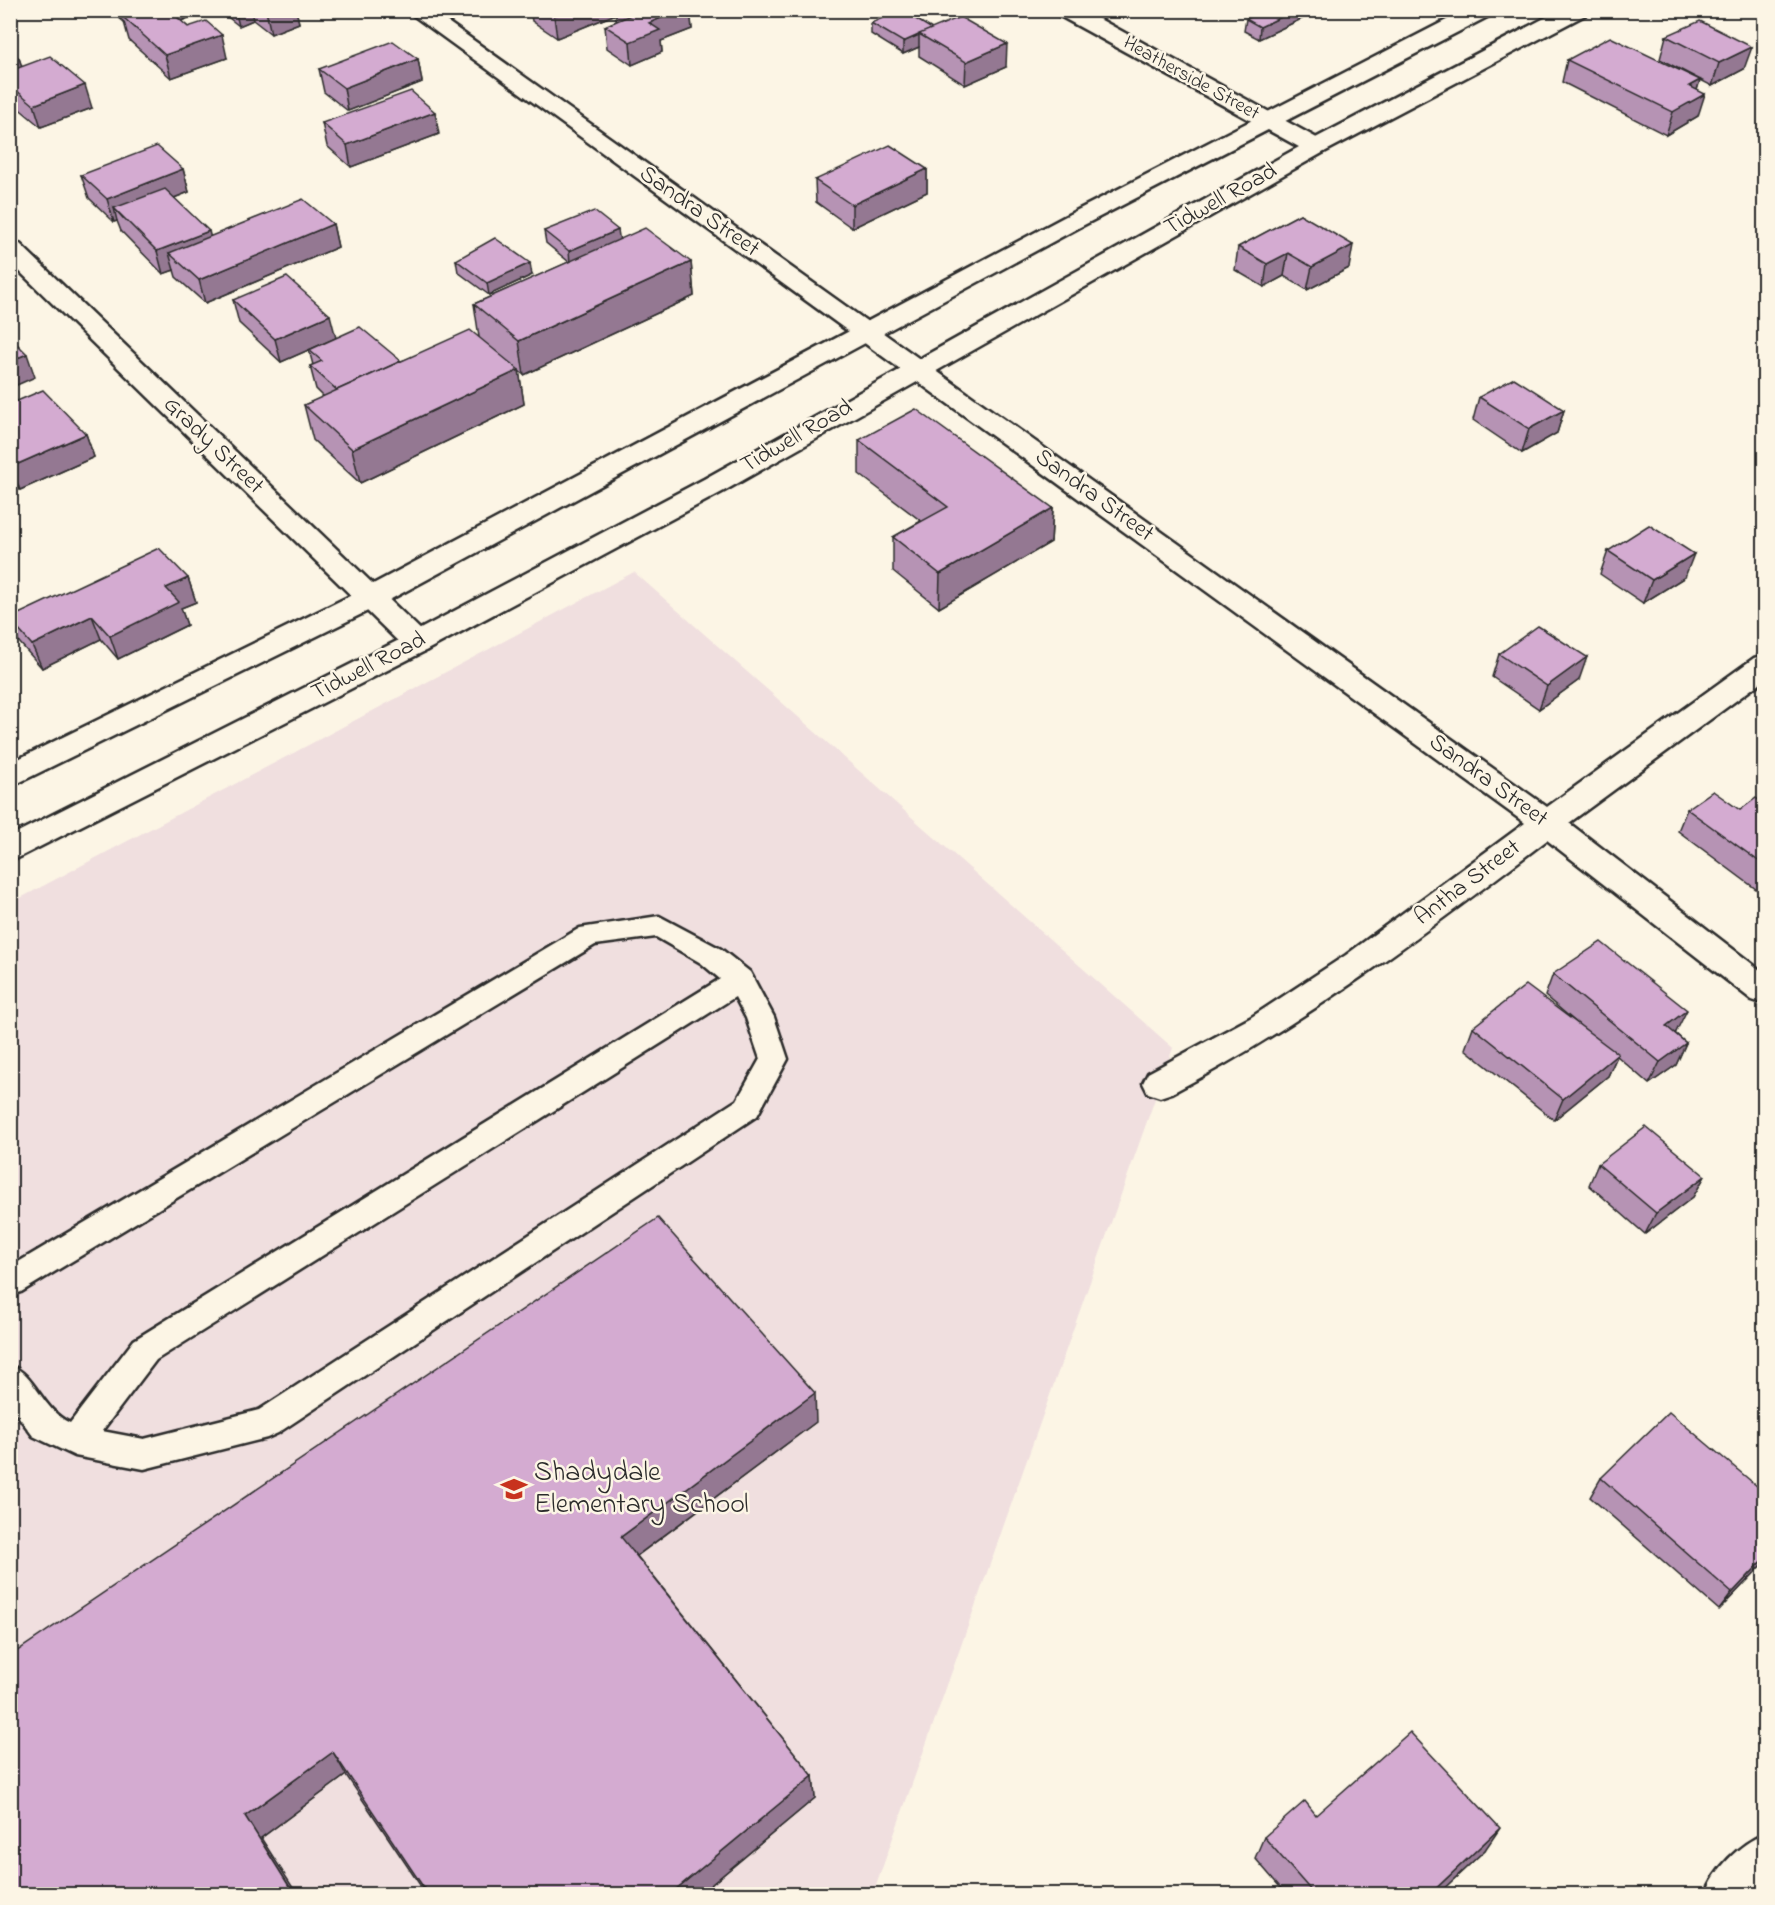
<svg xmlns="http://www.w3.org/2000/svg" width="1775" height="1905" font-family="'Indie Flower',sans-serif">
<rect width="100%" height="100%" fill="#fcf5e5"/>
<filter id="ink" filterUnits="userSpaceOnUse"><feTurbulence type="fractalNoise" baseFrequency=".0167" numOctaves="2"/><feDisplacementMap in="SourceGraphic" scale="12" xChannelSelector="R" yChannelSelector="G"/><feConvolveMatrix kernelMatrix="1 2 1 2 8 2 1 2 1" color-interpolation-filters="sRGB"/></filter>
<g filter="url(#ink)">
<polygon fill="#f0dfdf" points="634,572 1173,1048 873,1894 11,1894 11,903"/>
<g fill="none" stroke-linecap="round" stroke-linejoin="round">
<g stroke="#2b2b2b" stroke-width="5">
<path id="service" d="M659 916 721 949 750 972 774 1017 788 1059 757 1116 278 1433 267 1438 144 1469 75 1456 33 1436 10 1405V1365C36 1375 41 1409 70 1423L134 1340 720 979 701 963 656 937 595 945 21 1292 10 1296V1267L580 928ZM735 997 746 1018 760 1059 737 1100 259 1410 144 1439 102 1431 156 1360Z"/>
</g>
<g stroke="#2b2b2b" stroke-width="5">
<g id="minor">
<path d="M406 10H431L1547 807 1754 658 1764 655V680L1569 823 1764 973V1004L1752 1000 1547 840C1426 932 1307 1022 1172 1093L1160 1097 1148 1093 1143 1083 1148 1073 1250 1018 1346 955 1525 823Z"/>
<polygon points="1056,10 1083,10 1324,142 1328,147 1324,152 1308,152 1058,15"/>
<polygon points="10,241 19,243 427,636 432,643 427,650 417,653 407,650 10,262"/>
<path d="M1764 1834V1888L1758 1894H1706C1714 1869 1740 1844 1764 1834Z"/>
</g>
</g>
<g stroke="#2b2b2b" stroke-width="5">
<g id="secondary">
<polygon points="1466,10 1493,10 1491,15 1080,227 380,605 10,787 10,763 360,591 1064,217"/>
<polygon points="1560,10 1587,10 1585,15 1324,152 724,491 427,650 10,862 10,836 407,636 704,479 1308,142"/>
</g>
</g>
<use href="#service" fill="#fcf5e5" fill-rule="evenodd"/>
<use href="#minor" fill="#fcf5e5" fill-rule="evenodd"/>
<use href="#secondary" fill="#fcf5e5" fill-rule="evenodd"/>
</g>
<g fill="#b693b4" stroke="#2b2b2b" stroke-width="1.5">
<polygon points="109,10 195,10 196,15 181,21 227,58 171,78 129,40 124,22"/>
<polygon points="223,10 296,10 299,23 271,34 253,20 239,26 224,14"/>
<polygon points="530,10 690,10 692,29 661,41 662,52 632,65 607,48 605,26 616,21 616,14 557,38 532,21"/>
<polygon points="1314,13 1259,39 1244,31 1246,19"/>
<polygon points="871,23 932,29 1006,67 965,85 919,56 919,47 903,54 871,34"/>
<polygon points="1666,36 1744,69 1712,86 1660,59"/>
<polygon points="10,51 19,58 22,67 92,108 41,127 10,101"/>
<polygon points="418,59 422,82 348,111 324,92 319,69"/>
<polygon points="1567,60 1700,80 1697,90 1698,116 1666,135 1562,82"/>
<polygon points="322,123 439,134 351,167 327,146"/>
<polygon points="183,169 189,192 174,198 210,237 333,224 338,247 205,303 176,277 174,270 163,274 121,231 117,221 114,222 89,198 81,175"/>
<polygon points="927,169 927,192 852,228 816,202 815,180"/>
<polygon points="1300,214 1349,268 1307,290 1284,276 1264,287 1235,270 1238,247"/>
<polygon points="544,231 619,240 691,262 694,296 524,375 519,371 524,404 360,483 313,440 304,405 324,397 316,389 310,366 313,365 309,350 324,343 281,362 239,323 233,300 401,361 479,337 474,304 569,262 546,243"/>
<polygon points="456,260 532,275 489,295 458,272"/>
<polygon points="1479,397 1564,410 1557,433 1522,453 1473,420"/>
<polygon points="10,404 86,434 94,457 20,490 10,480"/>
<polygon points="859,440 1053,508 1051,542 939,608 893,571 893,537 921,521 859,474"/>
<polygon points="1608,551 1685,577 1643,603 1600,574"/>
<polygon points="188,578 196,602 181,608 187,625 118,659 101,639 42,668 19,642 10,622 10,618"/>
<polygon points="1499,654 1579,680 1539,709 1492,677"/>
<polygon points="1764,804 1764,895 1678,831 1687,809 1740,810"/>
<polygon points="1553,974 1676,1032 1675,1033 1686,1043 1676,1065 1649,1084 1617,1056 1608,1076 1554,1120 1465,1049 1473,1027 1578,1024 1545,996"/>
<polygon points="1598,1164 1705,1176 1693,1197 1645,1234 1589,1185"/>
<polygon points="816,1422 637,1556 813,1776 815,1798 700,1894 426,1894 346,1775 261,1838 10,1894"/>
<polygon points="1601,1478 1764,1563 1719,1610 1590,1497"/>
<polygon points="1316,1815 1485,1850 1438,1894 1286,1894 1255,1858 1264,1837"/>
</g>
<g fill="#947892" stroke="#2b2b2b" stroke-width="1.5">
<polygon points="125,10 151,10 128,22"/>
<polygon points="160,10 195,10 196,15 165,27"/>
<polygon points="235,10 251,10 253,20 239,26"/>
<polygon points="269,10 296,10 299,23 271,34 266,11"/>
<polygon points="567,10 615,10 616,14 557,38 554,16"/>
<polygon points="680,10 690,10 692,29 661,41 662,52 632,65 630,42 649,23"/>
<polygon points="1296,10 1314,10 1314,13 1259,39 1260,27"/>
<polygon points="222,35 227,58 171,78 165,55"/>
<polygon points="919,35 919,47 903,54 903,42"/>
<polygon points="1007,44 1006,67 965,85 966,62"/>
<polygon points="1752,47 1744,69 1712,86 1719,63"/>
<polygon points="19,58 26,81 10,85 10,61"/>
<polygon points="418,59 422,82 348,111 344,88"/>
<polygon points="1700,80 1694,100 1705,94 1698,116 1666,135 1673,112 1689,86"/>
<polygon points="85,85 92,108 41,127 34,105"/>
<polygon points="435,112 439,134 351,167 347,145"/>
<polygon points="183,169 189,192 123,218 114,208 117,221 114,222 107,199"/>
<polygon points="927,169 927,192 852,228 852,205"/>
<polygon points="333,224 338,247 205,303 199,280"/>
<polygon points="618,230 620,242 570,263 569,251"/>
<polygon points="209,231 215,254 169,253 174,270 163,274 157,251"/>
<polygon points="1353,245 1349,268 1307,290 1312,267"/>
<polygon points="1288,253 1284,276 1264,287 1267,264"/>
<polygon points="691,262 694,296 524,375 519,341"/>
<polygon points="530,263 532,275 489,295 487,283"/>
<polygon points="330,315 336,338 281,362 275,339"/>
<polygon points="27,354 35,377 10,388 10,361"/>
<polygon points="519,370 524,404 360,483 352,449"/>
<polygon points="1564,410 1557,433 1522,453 1529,429"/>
<polygon points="86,434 94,457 20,490 11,467"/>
<polygon points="1053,508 1051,542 939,608 940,574"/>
<polygon points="1694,554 1685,577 1643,603 1652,580"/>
<polygon points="188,578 196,602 181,608 187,625 118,659 110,636 166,588"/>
<polygon points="92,616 101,639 42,668 32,645"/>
<polygon points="1587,657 1579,680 1539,709 1547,686"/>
<polygon points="1687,1010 1676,1032 1655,1048 1666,1026"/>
<polygon points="1686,1043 1676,1065 1649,1084 1660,1062"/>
<polygon points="1618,1054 1608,1076 1554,1120 1563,1099"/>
<polygon points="1705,1176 1693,1197 1645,1234 1656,1213"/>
<polygon points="815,1393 816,1422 627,1563 621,1537"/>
<polygon points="1764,1559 1764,1563 1719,1610 1732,1593"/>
<polygon points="333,1752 346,1775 261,1838 297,1894 294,1894 245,1816"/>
<polygon points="813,1776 815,1798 700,1894 670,1894"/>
<polygon points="1500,1828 1485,1850 1438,1894 1430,1894"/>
</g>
<g fill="#d4abd1" stroke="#2b2b2b" stroke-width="1.5">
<polygon points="143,10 169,10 188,27 206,21 222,35 165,55 123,17"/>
<polygon points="546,10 567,10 554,16"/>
<polygon points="627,10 680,10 649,23 660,30 630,42 605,26 633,14"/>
<polygon points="901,10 932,29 903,42 871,23"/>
<polygon points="1265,10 1296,10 1260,27 1246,19"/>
<polygon points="960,17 1007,44 966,62 919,34"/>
<polygon points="1700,21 1752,47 1719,63 1666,36"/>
<polygon points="1610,37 1700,80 1689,86 1705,94 1673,112 1567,60"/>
<polygon points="393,41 418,59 344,88 319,69"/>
<polygon points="10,51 19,58 10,61"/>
<polygon points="50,56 85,85 34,105 10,85 10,71"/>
<polygon points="411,91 435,112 347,145 322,123"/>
<polygon points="890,145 927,169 852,205 815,180"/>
<polygon points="157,146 183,169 107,199 81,175"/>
<polygon points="165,189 209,231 157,251 114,208"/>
<polygon points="303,199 333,224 199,280 169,253"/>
<polygon points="594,211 618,230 569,251 544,231"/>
<polygon points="1300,214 1353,245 1312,267 1288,253 1267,264 1238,247"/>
<polygon points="645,228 691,262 519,341 474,304"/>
<polygon points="495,238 530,263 487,283 456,260"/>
<polygon points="287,277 330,315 275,339 233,300"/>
<polygon points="360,327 401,361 337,390 310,366 322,361 309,350"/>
<polygon points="470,330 519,370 352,449 304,405"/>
<polygon points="10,337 27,354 10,361"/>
<polygon points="1514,378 1564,410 1529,429 1479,397"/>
<polygon points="43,390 86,434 11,467 10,404"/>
<polygon points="916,409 1053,508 940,574 893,537 948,507 859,440"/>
<polygon points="1649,525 1694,554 1652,580 1608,551"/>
<polygon points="159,548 188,578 166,588 179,602 110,636 92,616 32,645 10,620 10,618"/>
<polygon points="1538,626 1587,657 1547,686 1499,654"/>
<polygon points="1713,791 1740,810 1756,798 1764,804 1764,865 1687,809"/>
<polygon points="1601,942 1687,1010 1666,1026 1686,1043 1660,1062 1553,974"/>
<polygon points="1526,985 1618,1054 1563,1099 1473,1027"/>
<polygon points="1646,1127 1705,1176 1656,1213 1598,1164"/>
<polygon points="658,1218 815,1393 621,1537 813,1776 670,1894 428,1894 333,1752 245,1816 294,1894 10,1894 10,1656"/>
<polygon points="1669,1412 1764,1492 1764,1559 1732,1593 1601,1478"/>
<polygon points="1410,1732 1500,1828 1430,1894 1314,1894 1264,1837 1305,1801 1316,1815"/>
</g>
</g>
<defs>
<g id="school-bare" transform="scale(2.07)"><path d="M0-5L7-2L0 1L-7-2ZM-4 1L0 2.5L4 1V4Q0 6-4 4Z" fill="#c8321e" stroke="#fcf5e5" stroke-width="2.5" paint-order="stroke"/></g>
</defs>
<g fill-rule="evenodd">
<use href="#school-bare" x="514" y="1489"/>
</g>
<g text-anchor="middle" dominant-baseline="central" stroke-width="5" stroke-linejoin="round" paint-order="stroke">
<g font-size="20" fill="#2b2b2b" stroke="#fcf5e5">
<text transform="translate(1191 79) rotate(29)">Heatherside Street</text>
</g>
<g font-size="24" fill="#2b2b2b" stroke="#fcf5e5">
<text transform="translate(1221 200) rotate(-29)">Tidwell Road</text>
<text transform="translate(699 212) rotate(35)">Sandra Street</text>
<text transform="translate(797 437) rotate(-30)">Tidwell Road</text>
<text transform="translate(213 446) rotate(44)">Grady Street</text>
<text transform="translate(1094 496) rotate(36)">Sandra Street</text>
<text transform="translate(369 667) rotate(-27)">Tidwell Road</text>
<text transform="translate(1488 781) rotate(36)">Sandra Street</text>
<text transform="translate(1468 883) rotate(-37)">Antha Street</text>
</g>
<g font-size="28" fill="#2b2b2b" stroke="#fcf5e5" text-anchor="start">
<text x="534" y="1473">Shadydale<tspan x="534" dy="32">Elementary School</tspan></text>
</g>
</g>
<rect width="1775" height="1905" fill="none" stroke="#fcf5e5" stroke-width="36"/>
<rect x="18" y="18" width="1739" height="1869" fill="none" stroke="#2b2b2b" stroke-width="2" filter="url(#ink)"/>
</svg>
